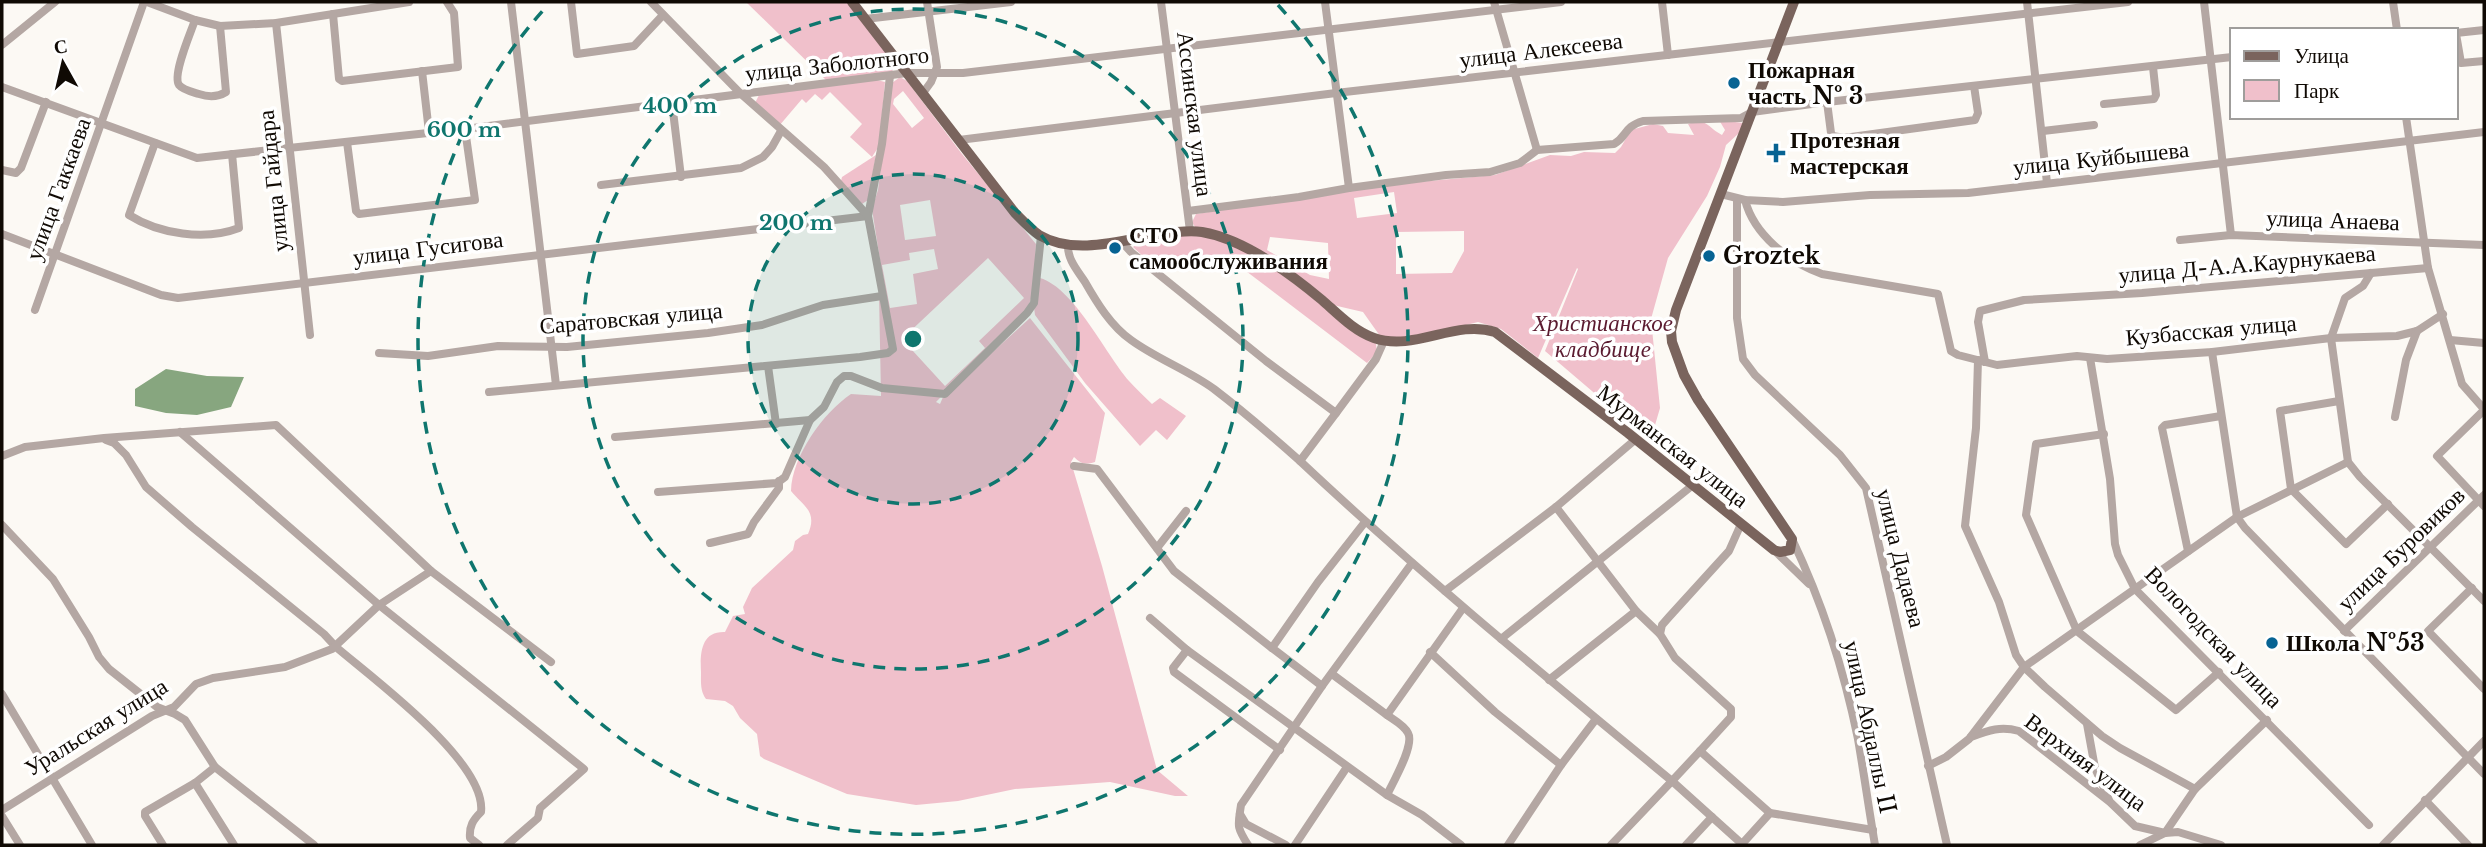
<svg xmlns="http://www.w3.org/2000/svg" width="2486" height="847" font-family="'Libre Baskerville',serif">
<rect width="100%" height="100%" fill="#fcf9f4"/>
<g fill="#f0c0cb" fill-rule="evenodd">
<polygon points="746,2 848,2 895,64 892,72 827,81"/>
<path d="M900 77 907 81 962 154 1036 244 1034 289 1028 308 936 402 940 404 943 397 1030 318 1105 413 1095 462C1085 465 1081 464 1074 457L1071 462 1102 566 1157 770 1188 796H1175L1110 782 1015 789 958 801 916 805 847 794 764 759 760 756 757 734 740 718 733 706 725 701 706 699C700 691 701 682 701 672 700 653 701 631 725 632L733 616 745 614 743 607 752 588 793 550 795 541 803 535 808 534C818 511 803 506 791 491 792 456 823 413 851 394L881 396 879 294 883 279 872 209 878 190 892 83ZM903 91 924 118 912 128 893 104 894 99ZM930 200 936 236 905 240 900 205ZM934 249 938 269 913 274 917 304 890 308 882 265 910 260 909 253ZM988 258 1024 298 979 341 985 348 945 386 902 339Z"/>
<polygon points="877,80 885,82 879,146 872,157 850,137 862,124 830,92 822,100 815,94 806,103 802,99 779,126 755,103 759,95"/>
<path d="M1719 120 1743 123 1739 133 1726 145 1720 167 1707 196 1668 258 1651 319 1660 408 1653 432 1606 403 1545 351 1578 269 1577 268 1538 358 1501 329 1478 322 1418 337 1395 339 1380 336 1363 312 1333 305 1308 284 1195 227 1192 222 1196 214 1363 187 1495 175 1550 155 1571 156 1584 152 1615 153 1621 147 1631 130 1653 124 1663 126 1668 133 1694 135 1688 124C1707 117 1708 128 1722 135L1725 130ZM1394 192 1397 213 1357 218 1354 198ZM1464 231V251L1452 273 1396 274V232ZM1270 237 1328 243 1329 279 1310 275 1267 250Z"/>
<polygon points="876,155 868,200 862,204 841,181 842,177"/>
<path d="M1185 234C1195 235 1207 235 1217 239 1279 261 1321 311 1376 344L1377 352 1367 363 1234 262 1165 257 1157 269 1133 247 1139 242Z"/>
<path d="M1040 278C1074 288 1105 353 1129 381 1136 389 1144 396 1152 404L1160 398 1186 416 1167 440 1156 430 1140 446 1085 383 1035 315 1034 307Z"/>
</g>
<polygon fill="#87a67f" points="166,369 207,376 244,377 231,407 197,415 166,413 135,406 135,389"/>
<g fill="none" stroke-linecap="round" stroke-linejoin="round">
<g stroke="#b4a7a3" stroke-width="8">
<polyline points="147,2 195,20 220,26 276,23 409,2"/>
<polyline points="511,2 556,385"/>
<polyline points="571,2 577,54 634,46 663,15"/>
<polyline points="1161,2 1190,231"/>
<polyline points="1325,2 1349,188"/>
<polyline points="1494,2 1537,150"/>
<polyline points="1662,2 1668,55"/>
<polyline points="2027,2 2047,183"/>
<polyline points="2204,2 2231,235"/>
<polyline points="2393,2 2397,30"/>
<polyline points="333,14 339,79 342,81 458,67 454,13 447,2"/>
<polyline points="865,19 1011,2"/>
<path d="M195 20C191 32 172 75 179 85 183 90 193 92 199 94 208 97 218 97 226 92L220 26"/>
<polyline points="276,23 310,335"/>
<polyline points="2456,33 2484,30"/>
<polyline points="2456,34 2461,63 2484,61"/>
<polyline points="2,45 55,2"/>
<polyline points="422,71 429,132"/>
<polyline points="2,87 197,158 465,129 907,73 963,73 1561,2"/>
<polyline points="923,93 931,82 937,67 927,2"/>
<polyline points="1827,102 1831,133 1833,136 1844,138 1975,120 1978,113 1974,86"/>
<polyline points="672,103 681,177"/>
<polyline points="2104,104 2154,99 2156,95 2153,67"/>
<polyline points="2406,117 2428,268 2462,384 2484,409"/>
<polyline points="2043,131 2094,125"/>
<polyline points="959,140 1336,93 2128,2"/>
<polyline points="347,142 356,211 359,214 475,200 465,129"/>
<path d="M155 143 129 215C159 234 205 241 239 228L232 154"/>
<polyline points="2,170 16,173 21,168 46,102"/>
<polyline points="601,185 741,168 763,157 772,147 781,131"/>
<polyline points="1721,194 1745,200 1783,202 1870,195 1968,193 2484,132"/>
<polyline points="1737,199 1737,318 1743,359 1755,375 1840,455 1866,488 1947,845"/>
<path d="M1745 200C1754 235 1789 262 1822 274L1938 294 1951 351 1958 355 1997 365 2077 356 2107 359 2212 352 2331 338 2397 336 2417 331 2443 314"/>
<path d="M1188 211 1299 197 1349 188 1446 175 1490 172 1520 163 1537 150 1614 144C1628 136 1623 127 1643 121L1741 118 1752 112 1827 102 2232 57"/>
<polyline points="2,234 161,295 178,298 868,216 882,144 890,76"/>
<polyline points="2180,240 2231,235 2484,245"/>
<polyline points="1121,241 1131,252 1266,361 1336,413 1376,359 1384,341"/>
<path d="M1068 244C1067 259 1077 270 1085 282 1097 303 1111 326 1131 340 1157 359 1188 370 1214 389 1244 412 1272 436 1300 461L1336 413"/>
<polyline points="2371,273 2363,286 2345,298 2331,338 2348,462 2360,477 2484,601"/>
<polyline points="35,310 144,2"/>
<polyline points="2450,340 2484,343"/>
<polyline points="2212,352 2237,517 2245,528 2484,774"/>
<polyline points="379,353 428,356 498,346 567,347 708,333 762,325 823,305 882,296"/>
<polyline points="2090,358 2110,479 2115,544 2118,555 2135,589 2369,825"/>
<polyline points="1978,360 1976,428 1965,526 1999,602 2016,655 2024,667 2045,687 2102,736 2120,748 2195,789 2165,833 2140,845"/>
<polyline points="1985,362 1978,322 1980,311 2024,300 2142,293 2428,268"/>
<polyline points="768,366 776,424"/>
<polyline points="489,392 860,357 888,353 893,349 868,216 824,167 740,93 651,2"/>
<polyline points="2339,401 2280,411 2291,489 2346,544 2388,504"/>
<polyline points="2484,410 2437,456 2484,506"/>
<polyline points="2395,417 2406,360 2417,331"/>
<polyline points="180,432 379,605 584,769 540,808 538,818 507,845"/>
<polyline points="2104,434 2036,444 2026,515 2077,631 2176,710 2219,672"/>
<polyline points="615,437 810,420 824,407 837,382 844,376 851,376 882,388 945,394 1027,313 1034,303 1041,236"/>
<path d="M106 440 114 443 126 455 146 487 192 527 324 634 336 647C372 678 487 762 481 812 473 820 469 826 470 838L479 845"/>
<polyline points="2,456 25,447 104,438 276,425 431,571 551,662"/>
<path d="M1300 461C1419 573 1546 677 1672 781L1700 751 1770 813"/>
<polyline points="1074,466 1097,469 1174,571 1272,648"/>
<polyline points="658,492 777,483 785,477 810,420"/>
<polyline points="1556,507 1636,611 1660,634"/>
<polyline points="2,525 53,579 89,637 99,657 109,669 157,707 175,714 185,720 215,767 314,845"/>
<path d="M1792 539C1822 602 1844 670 1858 739 1864 774 1869 810 1875 845"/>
<polyline points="710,543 748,534 754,522 779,488 779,481"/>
<polyline points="1157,548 1186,511"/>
<polyline points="1774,550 1809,584"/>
<polyline points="2188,551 2162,428 2165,425 2221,416"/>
<polyline points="2472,588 2428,631 2484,689"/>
<polyline points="1445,591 1556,507 1636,439"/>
<polyline points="1150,618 1187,650"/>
<polyline points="2344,631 2484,495"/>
<polyline points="1501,639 1693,485"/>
<polyline points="1430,652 1495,712 1561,765 1596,719"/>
<polyline points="1332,674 1387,715"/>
<polyline points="1549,680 1636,611"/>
<polyline points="1322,686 1272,648 1318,582 1365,522"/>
<polyline points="2,694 92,845"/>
<polyline points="2087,724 2095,768 2109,800"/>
<path d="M1971 737C1989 730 2001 726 2019 731L2110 802 2135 826 2165 833 2178 832 2221 845"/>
<polyline points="1280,750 1174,672 1173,668 1187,650 1387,795"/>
<polyline points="1700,751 1731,717 1731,709 1675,658 1660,634 1662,625 1669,617 1729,551 1741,524"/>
<polyline points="1928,766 1946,757 1969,739 2024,667 2237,517 2348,462"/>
<polyline points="195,783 234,845"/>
<polyline points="2195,789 2267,720"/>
<polyline points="2425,800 2468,845"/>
<polyline points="2,810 152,716 174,707 196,684 213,678 285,667 332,649 379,605 431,571"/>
<polyline points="1240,814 1246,824 1286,845"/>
<polyline points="2,816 20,845"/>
<polyline points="1742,844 1770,813 1873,830"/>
<polyline points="163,845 145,816 145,812 195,783 215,767"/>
<path d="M1248 845C1236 826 1238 826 1241 805L1322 686 1412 563"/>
<polyline points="1295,845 1347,767"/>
<path d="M1461 845 1422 815 1387 795C1393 782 1415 745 1408 733 1404 725 1394 720 1387 715L1463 608"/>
<polyline points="1508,845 1561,765"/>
<polyline points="1611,845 1672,781 1742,844 1741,845"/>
<polyline points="1686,845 1712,817"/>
<polyline points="2383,845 2484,741"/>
</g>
<path stroke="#7a645d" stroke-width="10" d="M852 2 1015 213C1023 221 1030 229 1039 235 1074 256 1123 240 1160 234 1174 232 1188 230 1202 232 1243 239 1291 274 1322 300 1338 314 1354 331 1374 338 1415 352 1455 319 1495 332L1628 433 1774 550 1780 552 1790 550 1792 539 1698 400 1684 375 1672 342 1671 331 1676 310 1794 2"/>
</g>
<circle cx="913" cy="339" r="165" fill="#0f766e" fill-opacity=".12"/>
<g fill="none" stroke="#0f766e" stroke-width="3.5" stroke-dasharray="12 9">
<circle cx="913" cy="339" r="165"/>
<circle cx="913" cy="339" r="330"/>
<path d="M1278 5A495 495 0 1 1 548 5"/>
</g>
<g fill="#076393" stroke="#fff" stroke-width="2.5">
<circle cx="1734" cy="83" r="7"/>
<path d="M1772.5 142.5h7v7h7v7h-7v7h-7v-7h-7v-7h7z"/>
<circle cx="1115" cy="248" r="7"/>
<circle cx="1709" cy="256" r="7"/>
<circle cx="2272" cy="643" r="7"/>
</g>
<g text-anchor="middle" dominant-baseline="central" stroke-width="7" stroke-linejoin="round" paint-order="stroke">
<g font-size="23" fill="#100a04" stroke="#fff">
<text transform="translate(1541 50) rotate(-7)">улица Алексеева</text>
<text transform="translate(837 64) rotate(-6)">улица Заболотного</text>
<text transform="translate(1195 114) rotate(83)">Ассинская улица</text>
<text transform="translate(2101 158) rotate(-6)">улица Куйбышева</text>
<text transform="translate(273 181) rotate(-96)">улица Гайдара</text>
<text transform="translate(58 189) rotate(-70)">улица Гаккаева</text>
<text transform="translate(2333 220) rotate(2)">улица Анаева</text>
<text transform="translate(428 248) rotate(-7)">улица Гусигова</text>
<text transform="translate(2247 264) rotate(-5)">улица Д-А.А.Каурнукаева</text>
<text transform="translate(631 318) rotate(-5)">Саратовская улица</text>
<text transform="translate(2211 330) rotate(-5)">Кузбасская улица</text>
<text transform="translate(1673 446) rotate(38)">Мурманская улица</text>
<text transform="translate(2401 549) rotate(-44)">улица Буровиков</text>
<text transform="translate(1901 558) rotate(76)">улица Дадаева</text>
<text transform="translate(2214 637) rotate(46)">Вологодская улица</text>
<text transform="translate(96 727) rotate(-32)">Уральская улица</text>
<text transform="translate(1870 727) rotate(78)">улица Абдаллы II</text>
<text transform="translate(2086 762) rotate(37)">Верхняя улица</text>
</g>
<g font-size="23" font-weight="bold" fill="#100a04" stroke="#fff" text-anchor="start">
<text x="1748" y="70">Пожарная<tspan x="1748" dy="26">часть № 3</tspan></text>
<text x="1790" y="140">Протезная<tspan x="1790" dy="26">мастерская</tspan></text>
<text x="1129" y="235">СТО<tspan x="1129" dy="26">самообслуживания</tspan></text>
<text x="1723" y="256">Groztek</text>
<text x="2286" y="643">Школа №53</text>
</g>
<g font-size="23" font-style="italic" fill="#5b1b30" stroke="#fff">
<text x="1603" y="323">Христианское<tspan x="1603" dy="26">кладбище</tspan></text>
</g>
</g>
<circle cx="913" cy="339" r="10" fill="#0f766e" stroke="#fff" stroke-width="3.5"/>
<g font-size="21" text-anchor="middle" font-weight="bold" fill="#0f766e" stroke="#fff" stroke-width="7" stroke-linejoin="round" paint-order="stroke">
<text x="680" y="113">400 m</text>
<text x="464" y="137">600 m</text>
<text x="796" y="230">200 m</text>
</g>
<rect width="2486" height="847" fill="none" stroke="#100a04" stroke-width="7"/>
<rect x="2230" y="28" width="228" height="91" fill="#ffffff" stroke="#9f9d9b" stroke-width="2"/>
<rect x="2244" y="51" width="35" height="10" fill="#7a645d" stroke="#9f9d9b" stroke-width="2"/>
<text x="2294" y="63" font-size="21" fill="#100a04">Улица</text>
<rect x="2244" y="80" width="35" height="21" fill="#f0c0cb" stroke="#9f9d9b" stroke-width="2"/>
<text x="2294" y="98" font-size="21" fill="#100a04">Парк</text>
<g transform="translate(63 63) rotate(352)" stroke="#ffffff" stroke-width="5" paint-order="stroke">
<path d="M0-5L12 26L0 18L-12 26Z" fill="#100a04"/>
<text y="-10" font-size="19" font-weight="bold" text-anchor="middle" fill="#100a04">С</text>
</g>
</svg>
